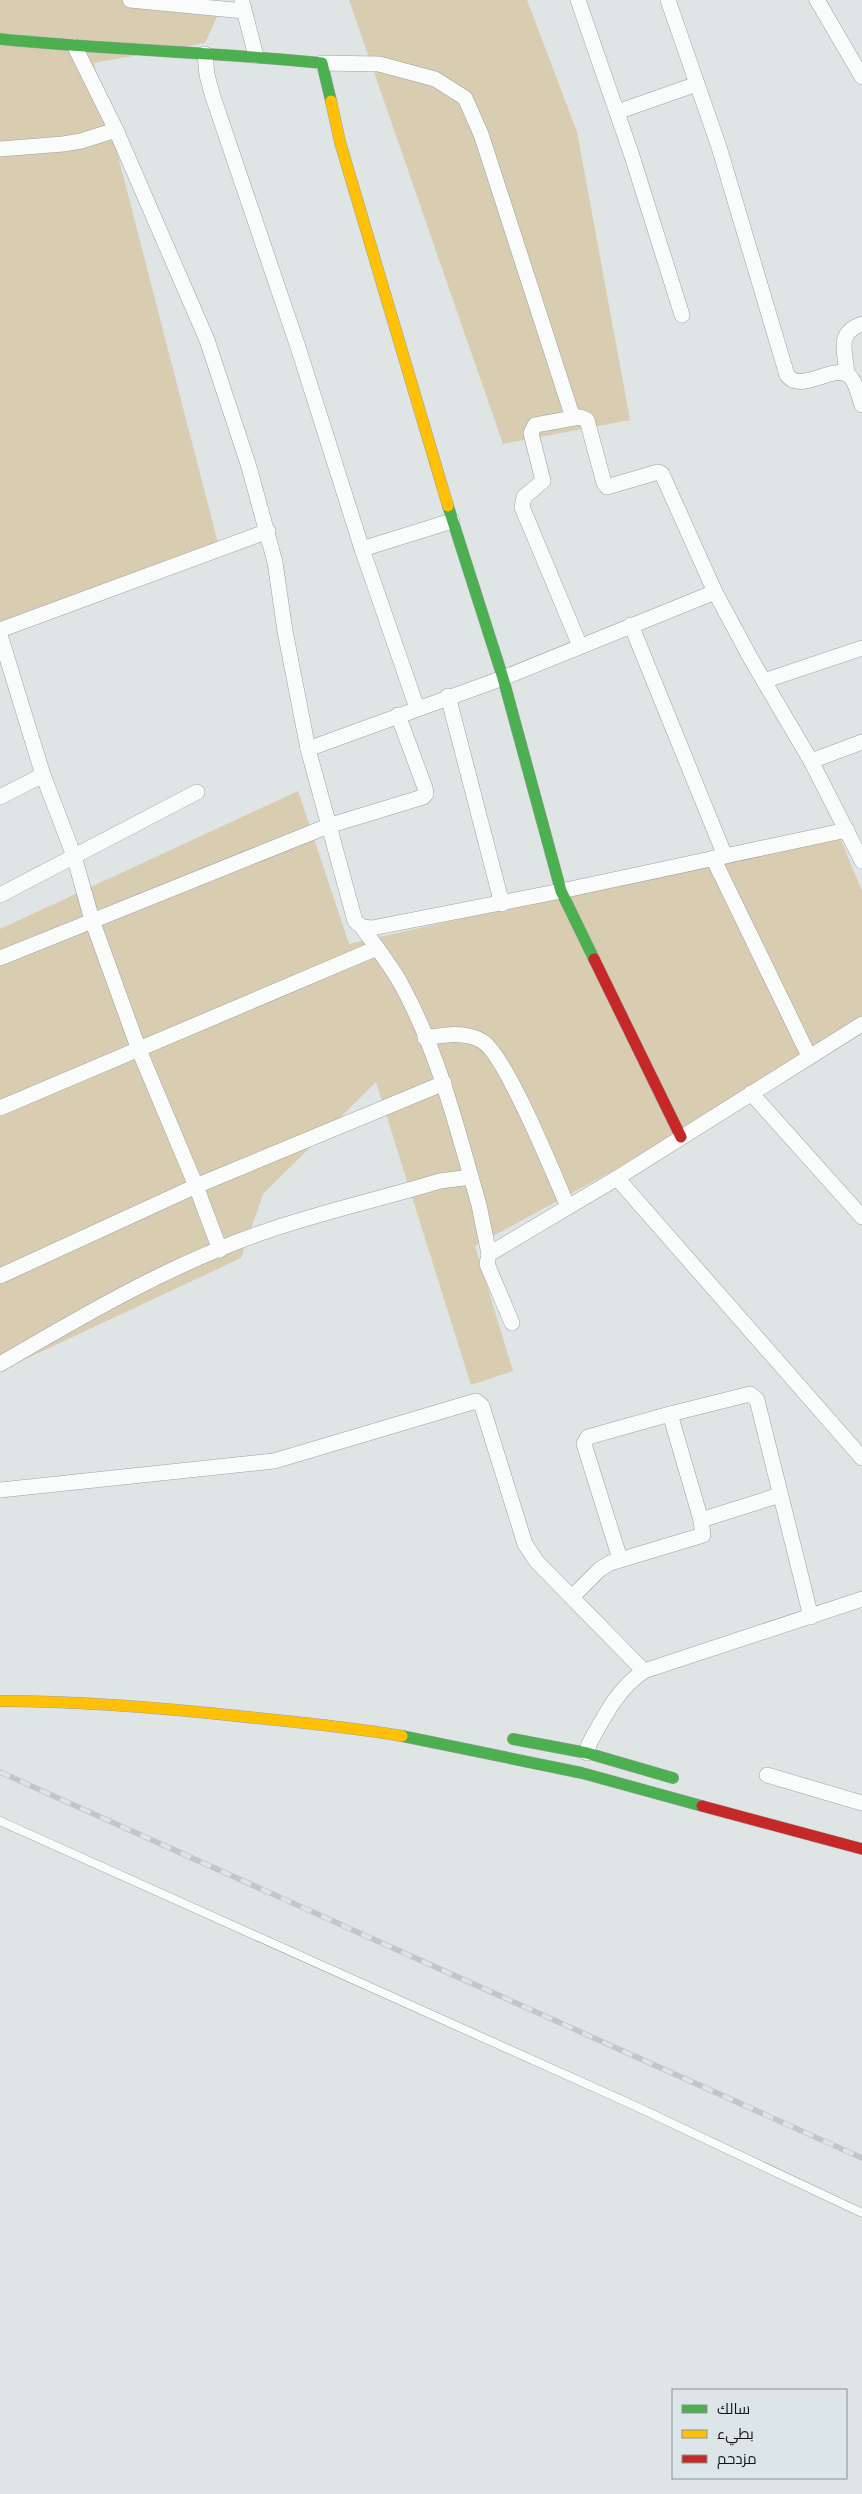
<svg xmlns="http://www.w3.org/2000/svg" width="862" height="2494" font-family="'Crimson Pro',Cairo,serif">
<rect width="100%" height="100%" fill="#dfe4e5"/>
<g fill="#d8ccb1">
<polygon points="0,0 215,0 219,12 205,43 94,63 220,551 0,626"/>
<polygon points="349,0 527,0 577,132 630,420 503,444"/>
<polygon points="298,791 349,944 838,833 862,891 862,1016 614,1170 475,1246 513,1371 471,1385 376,1082 263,1194 241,1258 0,1371 0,929"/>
</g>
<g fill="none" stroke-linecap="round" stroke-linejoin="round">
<g stroke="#9da1a2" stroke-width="9">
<polyline id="lane" points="0,1821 633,2105 862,2213"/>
</g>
<g stroke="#9da1a2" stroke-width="16">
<g id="street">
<polyline points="130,0 244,11"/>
<polyline points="578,0 631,153 682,315"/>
<path d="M668 0 719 147 787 375C802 396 839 358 852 379 857 386 859 397 862 405"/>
<polyline points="817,0 862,77"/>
<polyline points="242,2 256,56"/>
<polyline points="75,47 116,130 207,340 249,467 275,562 285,631 308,749 355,921 362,927 372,928 561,891 847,830"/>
<polyline points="205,54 207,75 213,97 298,347 362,549 417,708"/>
<polyline points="322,63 379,64 435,79 465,98 481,134 573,418"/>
<polyline points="617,112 697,84"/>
<polyline points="0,149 63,144 81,141 116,130"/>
<path d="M847 374C845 350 836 333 862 324"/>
<polyline points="362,549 452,521"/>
<polyline points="631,625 725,856"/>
<polyline points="0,630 268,531"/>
<polyline points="0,635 43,775 0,797"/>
<polyline points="580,646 522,507 524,497 543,481 531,433 535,425 580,417 587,420 604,483 607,487 658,472 662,474 715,592 751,659 811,761 862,861"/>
<polyline points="764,681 862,648"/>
<polyline points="448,696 502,904"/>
<polyline points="308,749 503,678 715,592"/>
<polyline points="811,761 862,742"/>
<polyline points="43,775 74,856 92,920 139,1050 196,1186 220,1250"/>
<polyline points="713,858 809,1056"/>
<polyline points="0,895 197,792"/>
<path d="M362 927C375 946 390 964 401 984 434 1044 453 1112 471 1177"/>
<polyline points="0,958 328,826 423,797 426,794 425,788 398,715"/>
<path d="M425 1038C444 1035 464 1031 482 1041 506 1055 554 1175 568 1207"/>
<polyline points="751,1093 862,1217"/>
<polyline points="0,1108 377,948"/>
<polyline points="617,1178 862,1458"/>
<polyline points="0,1276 196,1186 444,1083"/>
<polyline points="512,1323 487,1264 489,1254 617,1178 862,1024"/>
<path d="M0 1364C84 1315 169 1265 261 1233 320 1212 381 1199 440 1181L471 1177 479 1205 489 1254"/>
<polyline points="670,1414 750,1394 757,1400 811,1617"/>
<polyline points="0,1490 274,1461 476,1401 482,1406 525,1544 537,1562 644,1671"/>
<polyline points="701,1520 780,1495"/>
<polyline points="572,1597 600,1569 610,1563 703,1535 701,1520 670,1414 588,1437 584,1444 620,1559"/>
<path d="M587 1753 589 1744C604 1717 618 1688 644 1671L862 1599"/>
<polyline points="767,1775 862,1803"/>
</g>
</g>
<g stroke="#9da1a2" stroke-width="12">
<g id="fast">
<path d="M0 39C107 50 215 52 322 63L331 101"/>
<polyline points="448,506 503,678 561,891 594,959"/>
<polyline points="402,1736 582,1773 702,1806"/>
<polyline points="513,1739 587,1753 673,1778"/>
</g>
</g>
<g stroke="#9da1a2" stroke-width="12">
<g id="slow">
<polyline points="331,101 340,142 448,506"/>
<path d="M0 1701C83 1701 165 1708 247 1717 299 1722 350 1727 402 1736"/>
</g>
</g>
<g stroke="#9da1a2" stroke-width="12">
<g id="jam">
<polyline points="594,959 681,1137"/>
<polyline points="702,1806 862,1849"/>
</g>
</g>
<use href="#lane" stroke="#fafbfb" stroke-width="8"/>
<use href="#street" stroke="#fafbfb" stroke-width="15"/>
<use href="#fast" stroke="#4caf50" stroke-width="11"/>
<use href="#slow" stroke="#ffc107" stroke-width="11"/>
<use href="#jam" stroke="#c62828" stroke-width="11"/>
<g stroke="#c4c5c6" stroke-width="5.5">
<polyline id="rail" points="0,1772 862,2158"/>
</g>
<use href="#rail" stroke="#dce5e8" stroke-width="4" stroke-dasharray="11" stroke-linecap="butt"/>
</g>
<rect x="672" y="2389" width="175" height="90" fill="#dce5e8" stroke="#8b9294"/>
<rect x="682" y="2405" width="25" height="8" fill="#4caf50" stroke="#8b9294"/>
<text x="717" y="2414" font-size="15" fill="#121516">سالك</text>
<rect x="682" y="2430" width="25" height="8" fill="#ffc107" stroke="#8b9294"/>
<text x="717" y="2439" font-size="15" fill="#121516">بطيء</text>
<rect x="682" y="2455" width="25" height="8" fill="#c62828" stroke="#8b9294"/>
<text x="717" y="2464" font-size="15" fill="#121516">مزدحم</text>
</svg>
